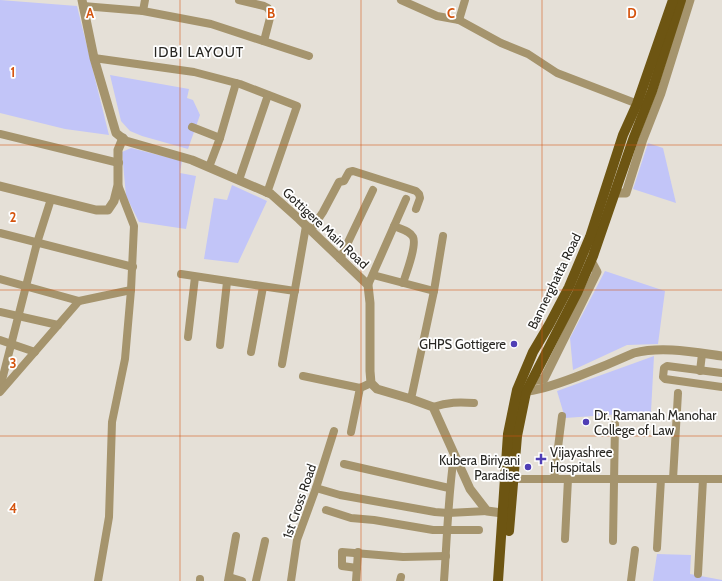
<svg xmlns="http://www.w3.org/2000/svg" width="722" height="581" font-family="Cabin,sans-serif">
<rect width="100%" height="100%" fill="#e5e0d7"/>
<g fill="#c2c5f8">
<polygon points="0,0 77,6 109,135 65,129 0,113"/>
<polygon points="110,75 189,89 187,98 193,100 200,115 188,149 142,136 130,131 121,121"/>
<polygon points="648,143 663,148 676,203 633,189"/>
<polygon points="131,148 182,161 180,173 196,176 186,229 139,222 126,196 122,152"/>
<polygon points="232,185 267,201 238,263 204,259 214,198 227,200"/>
<polygon points="605,271 665,291 658,344 627,345 573,370 570,338"/>
<polygon points="654,356 651,412 565,418 557,391"/>
<polygon points="657,554 691,555 690,574 722,580 722,581 653,581"/>
</g>
<g fill="none" stroke-linecap="round" stroke-linejoin="round">
<g stroke="#a5946d" stroke-width="8">
<polyline points="239,0 264,6 268,8 271,14 264,41"/>
<polyline points="401,0 437,16 459,20 501,43 528,54 557,73 643,106"/>
<polyline points="83,6 143,11 211,24 309,56"/>
<polyline points="143,11 145,0"/>
<polyline points="459,20 465,0"/>
<polyline points="94,58 194,72 240,84 297,106 267,193"/>
<polyline points="192,127 220,138"/>
<polyline points="0,134 119,163"/>
<polyline points="209,167 220,138 236,83"/>
<polyline points="239,180 268,95"/>
<path d="M394 226C400 229 410 231 413 237 417 245 406 274 403 283"/>
<polyline points="311,230 323,212 339,182 344,181 349,172 353,171 416,191 419,194 420,198 416,209"/>
<polyline points="0,233 133,267"/>
<polyline points="340,259 373,190"/>
<polyline points="181,274 295,291"/>
<polyline points="373,275 434,291"/>
<polyline points="0,279 79,301"/>
<polyline points="368,285 406,199"/>
<polyline points="0,312 58,325"/>
<polyline points="188,337 195,277"/>
<polyline points="0,340 35,352"/>
<polyline points="220,345 227,282"/>
<polyline points="251,352 263,287"/>
<polyline points="282,364 306,226"/>
<polyline points="700,371 702,354"/>
<polyline points="722,373 667,366 664,368 663,377 665,379 722,387"/>
<polyline points="303,376 360,388"/>
<polyline points="0,388 37,243 51,199"/>
<polyline points="0,392 79,301 131,290 134,226 118,185"/>
<polyline points="411,399 434,291 443,236"/>
<path d="M433 407C448 402 459 402 474 403"/>
<polyline points="351,432 360,388 371,383"/>
<polyline points="344,464 449,488"/>
<polyline points="508,479 722,479"/>
<polyline points="554,479 562,416"/>
<polyline points="673,479 678,393"/>
<polyline points="316,488 340,495 435,512 448,513 487,511"/>
<polyline points="326,510 351,518 374,520 433,530 479,530"/>
<polyline points="565,539 568,479"/>
<polyline points="613,541 615,424"/>
<polyline points="657,548 661,479"/>
<polyline points="357,568 342,566 342,552 403,557 446,556"/>
<polyline points="698,574 703,479"/>
<polyline points="229,577 242,581"/>
<polyline points="98,581 109,517 112,422 125,359 131,290"/>
<polyline points="200,581 200,579"/>
<polyline points="228,581 236,536"/>
<polyline points="256,581 265,541"/>
<polyline points="291,581 297,540 316,488 334,431"/>
<polyline points="356,581 358,552"/>
<polyline points="400,581 401,577"/>
<path d="M444 581C447 539 448 497 454 455"/>
<polyline points="631,581 635,550"/>
</g>
<g stroke="#a5946d" stroke-width="9">
<polyline points="82,0 94,58 116,133 126,141 192,160 271,194 299,219 368,285 370,303 370,371 371,383 377,389 411,399 433,407 470,489 487,511 510,514"/>
<polyline points="0,186 96,210 108,210 114,201 118,185 118,150 123,138"/>
<polyline points="615,193 626,193 643,139 661,93 690,0"/>
<polyline points="531,381 544,379 597,272 591,261"/>
<path d="M522 391C540 394 614 362 634 353 662 346 693 352 722 356"/>
</g>
<g stroke="#6d5512" stroke-width="10">
<polyline points="509,531 517,436 526,392 577,293 593,256 634,137 652,91 681,0"/>
<polyline points="498,581 508,434 517,390 533,352 549,325 569,287 590,237 623,135 637,104 673,0"/>
</g>
</g>
<path fill="none" stroke="#d5540e" stroke-width="1" stroke-opacity="0.55" d="M180 0V581M361 0V581M542 0V581M0 145H722M0 290H722M0 436H722"/>
<g fill="#4f3eb5" stroke="#fff" stroke-width="1.5">
<circle cx="514" cy="344" r="4"/>
<circle cx="586" cy="422" r="4"/>
<path d="M539 453h4v4h4v4h-4v4h-4v-4h-4v-4h4z"/>
<circle cx="528" cy="467" r="4"/>
</g>
<g text-anchor="middle" dominant-baseline="central" stroke-width="3.5" stroke-linejoin="round" paint-order="stroke">
<g font-size="13" fill="#282723" stroke="#fff">
<text transform="translate(326 228) rotate(43)">Gottigere Main Road</text>
<text transform="translate(554 281) rotate(-64)">Bannerghatta Road</text>
<text transform="translate(299 501) rotate(-71)">1st Cross Road</text>
</g>
<g font-size="13" fill="#282723" stroke="#fff" text-anchor="end">
<text x="506" y="344">GHPS Gottigere</text>
<text x="594" y="415" text-anchor="start">Dr. Ramanah Manohar<tspan x="594" dy="15">College of Law</tspan></text>
<text x="550" y="452" text-anchor="start">Vijayashree<tspan x="550" dy="15">Hospitals</tspan></text>
<text x="520" y="460">Kubera Biriyani<tspan x="520" dy="15">Paradise</tspan></text>
</g>
<g font-size="14" letter-spacing="1" fill="#282723" stroke="#fff">
<text x="199" y="52">IDBI LAYOUT</text>
</g>
</g>
<g font-size="13" text-anchor="middle" font-weight="bold" fill="#d5540e" stroke="#fff" stroke-width="3.5" stroke-linejoin="round" paint-order="stroke">
<text x="90" y="18">A</text>
<text x="271" y="18">B</text>
<text x="451" y="18">C</text>
<text x="632" y="18">D</text>
<text x="13" y="77">1</text>
<text x="13" y="222">2</text>
<text x="13" y="368">3</text>
<text x="13" y="513">4</text>
</g>
</svg>
